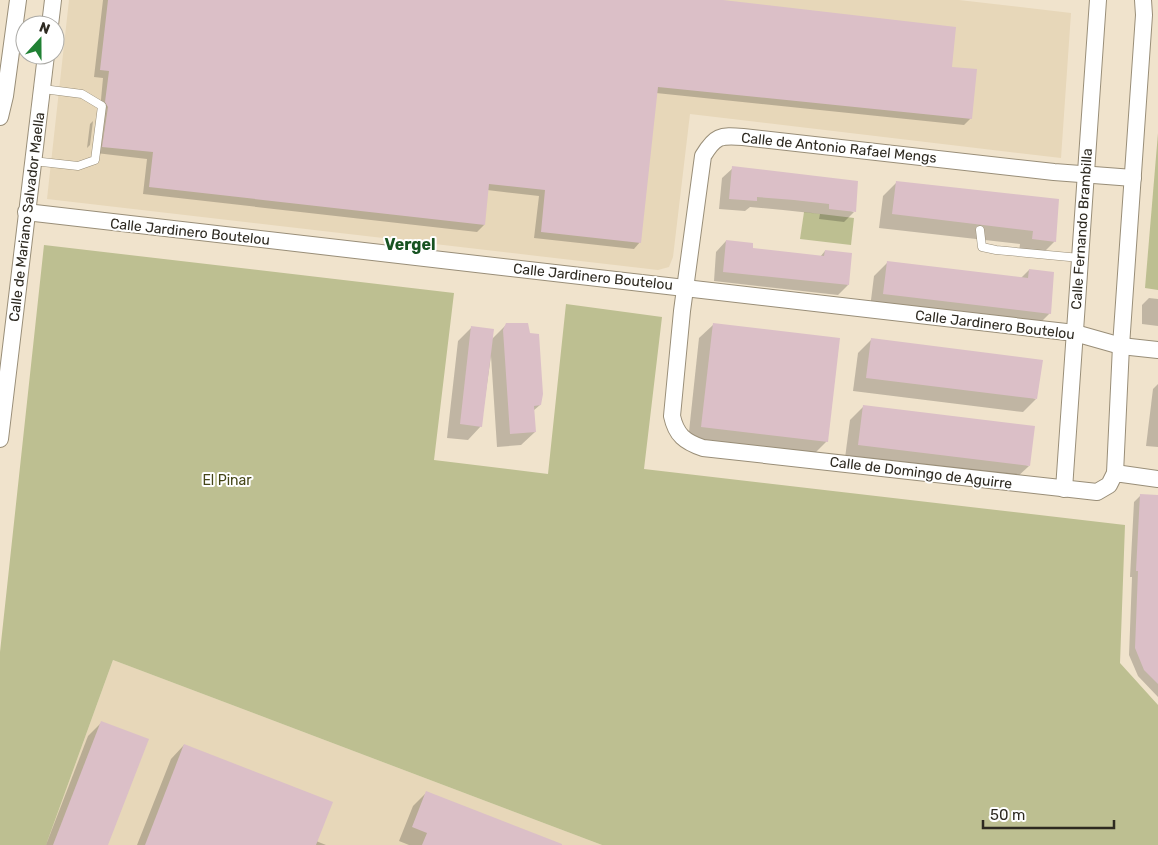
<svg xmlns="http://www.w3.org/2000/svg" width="1158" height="845" font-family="Rubik,sans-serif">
<rect width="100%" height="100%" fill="#f0e3cc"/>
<g fill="#e7d7b9">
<polygon points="69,0 959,0 1071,13 1061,158 690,114 673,257 669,267 658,270 47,199"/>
<polygon points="113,660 602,845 46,845"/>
</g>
<g fill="#bdbf91">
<polygon points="1158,133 1158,290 1145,288"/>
<polygon points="804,212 854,218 851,245 800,239"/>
<polygon points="44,245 454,293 434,460 548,474 566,304 662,317 644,469 1125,525 1120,663 1158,705 1158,845 602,845 113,660 46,845 0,845 0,652"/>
</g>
<g fill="#0003">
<polygon points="103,0 712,0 950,68 971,118 964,125 656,93 640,242 634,249 534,238 539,196 487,190 484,225 477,232 143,194 147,159 96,153 103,78 94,77"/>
<polygon points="93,121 90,145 87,148 90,124"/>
<polygon points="733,168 854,212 844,222 819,219 820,214 783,210 750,207 745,211 719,209 722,178"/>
<polygon points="897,182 1058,200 1055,241 1041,255 1019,252 1020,244 879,228 883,196"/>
<polygon points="726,241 751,249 820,257 825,251 848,285 838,295 714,281 716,252"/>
<polygon points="887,263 1021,278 1029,270 1050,313 1036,327 870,308 874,276"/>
<polygon points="1149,298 1158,299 1158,326 1142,324 1142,305"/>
<polygon points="507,324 540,405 533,411 535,432 521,445 497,447 491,356 481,426 468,440 447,438 458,341 472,327 491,340"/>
<polygon points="713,325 827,441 813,455 688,441 699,338"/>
<polygon points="872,339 1036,399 1023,412 853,391 858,353"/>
<polygon points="1158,384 1158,447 1146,446 1153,389"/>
<polygon points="864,406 1029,466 1015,479 845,458 850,420"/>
<polygon points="1141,495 1158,497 1158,697 1138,676 1129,655 1132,577 1130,577 1134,502"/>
<polygon points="101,723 107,845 46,845 88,736"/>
<polygon points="184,745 316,841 326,845 137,845 171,759"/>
<polygon points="427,792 544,845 409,845 399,841 413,806"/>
</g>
<g fill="#dbbfc7">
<polygon points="108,0 723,0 956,27 952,67 977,69 972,119 658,87 641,243 541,232 545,190 489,184 485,225 149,187 153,152 102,147 108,107 105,102 109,71 100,70"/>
<polygon points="732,166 858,181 856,212 829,209 829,204 794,200 757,197 757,201 729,199"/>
<polygon points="896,181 1059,199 1056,242 1032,239 1033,231 892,214"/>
<polygon points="726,240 753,243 753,248 824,256 825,250 852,253 849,285 723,272"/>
<polygon points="887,261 1028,278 1029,269 1054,272 1051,314 883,294"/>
<polygon points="506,323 528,323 530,333 539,334 543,394 541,405 534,406 536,432 510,434 503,330"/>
<polygon points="713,323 840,338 828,442 701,427"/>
<polygon points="471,326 494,329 482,427 460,424"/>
<polygon points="871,338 1043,360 1037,399 866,378"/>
<polygon points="863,405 1035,426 1030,466 858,445"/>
<polygon points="1140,494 1158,495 1158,684 1144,670 1135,648 1138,571 1136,571"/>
<polygon points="101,721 149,739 108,845 53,845"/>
<polygon points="184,744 333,802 316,845 145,845"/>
<polygon points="426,791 562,844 562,845 422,845 427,833 412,827"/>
</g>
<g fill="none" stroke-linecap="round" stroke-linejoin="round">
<g stroke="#998e78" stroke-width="9">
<g id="service">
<polyline points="33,161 78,166 95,160 102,106 82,94 43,89"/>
<polyline points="980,230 982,247 996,250 1080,258"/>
</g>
</g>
<g stroke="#998e78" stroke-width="18">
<g id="minor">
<polyline points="50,25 53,0"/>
<polyline points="0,117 5,96 18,0"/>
<path d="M1133 178 1054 172 743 137C720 135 715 136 703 156L682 311 672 416C676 435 685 442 703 448L1097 492 1109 485 1115 473 1158 479"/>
<polyline points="26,212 1075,333 1121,346 1158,350"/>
<polyline points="0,439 46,55"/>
<polyline points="1115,473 1121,346 1144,15 1143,0"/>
<polyline points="1064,489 1098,0"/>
</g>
</g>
<use href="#service" stroke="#fff" stroke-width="8"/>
<use href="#minor" stroke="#fff" stroke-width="16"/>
</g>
<g text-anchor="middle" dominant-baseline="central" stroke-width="4" stroke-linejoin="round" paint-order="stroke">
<g font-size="14" fill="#2e2a21" stroke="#fff">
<text transform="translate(839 148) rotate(6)">Calle de Antonio Rafael Mengs</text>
<text transform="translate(27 217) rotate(-83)">Calle de Mariano Salvador Maella</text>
<text transform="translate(1082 229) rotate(-86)">Calle Fernando Brambilla</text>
<text transform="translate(190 232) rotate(6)">Calle Jardinero Boutelou</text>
<text transform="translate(593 277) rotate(6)">Calle Jardinero Boutelou</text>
<text transform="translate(995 325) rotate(7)">Calle Jardinero Boutelou</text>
<text transform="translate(921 473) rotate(7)">Calle de Domingo de Aguirre</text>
</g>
<g font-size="14" fill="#454618" stroke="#fff">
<text x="227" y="480">El Pinar</text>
</g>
<g font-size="16" font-weight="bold" fill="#175322" stroke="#fff">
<text x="410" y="244">Vergel</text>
</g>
</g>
<g transform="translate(40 40) rotate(21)"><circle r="24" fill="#ffffff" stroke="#abaaa6"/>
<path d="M0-4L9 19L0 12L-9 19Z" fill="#208134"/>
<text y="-8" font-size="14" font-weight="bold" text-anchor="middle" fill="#2e2a21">N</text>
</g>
<path d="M983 820v8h131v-8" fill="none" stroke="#2e2a21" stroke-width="2.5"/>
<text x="990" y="820" font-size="15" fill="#2e2a21" stroke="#ffffff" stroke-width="4" paint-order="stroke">50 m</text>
</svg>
